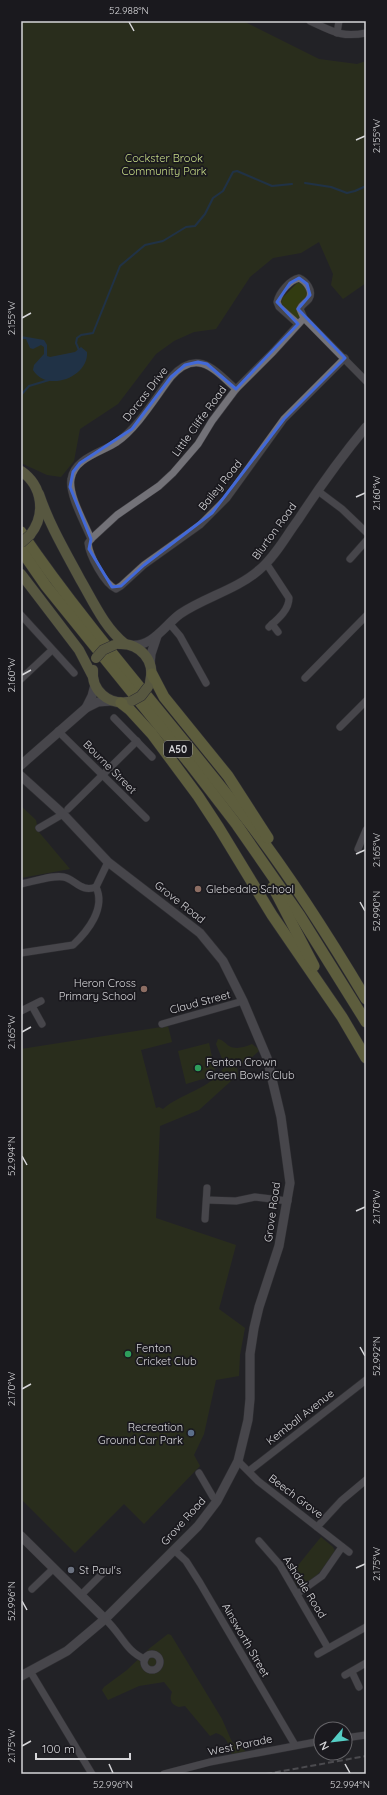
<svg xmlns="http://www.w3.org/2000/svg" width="387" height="1795" font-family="Quicksand,sans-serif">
<rect width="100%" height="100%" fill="#232227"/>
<g fill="#323b11">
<polygon points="21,21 243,21 319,59 357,64 366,61 366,283 343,299 331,285 333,274 319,242 301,253 273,258 250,277 216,329 194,332 174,341 156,354 118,404 80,429 74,461 61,477 47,475 21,463"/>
<polygon points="298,282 302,283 309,293 300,305 302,317 299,321 283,306 281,303 283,297"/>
<polygon points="21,806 36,820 38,831 70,869 21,878"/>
<path d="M168 1026 172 1042 141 1050 156 1108 159 1107 163 1109C181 1093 210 1090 225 1066L216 1044 218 1039C223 1040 225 1043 229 1046 236 1050 245 1047 252 1044L260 1050 250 1059 237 1066 238 1077 231 1081 199 1110 160 1126 156 1218 236 1245 219 1309 245 1328 240 1355 239 1376 216 1380 204 1434 194 1455 200 1466 144 1524 124 1504 75 1553 21 1499V1049Z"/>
<polygon points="209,1043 216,1075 186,1084 178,1051"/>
<polygon points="321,1537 333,1547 335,1551 334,1555 313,1580 301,1588 298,1587 291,1574"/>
<path d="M168 1634 171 1635 222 1719 232 1742 247 1752 232 1755C229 1745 227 1736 216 1733L210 1736 185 1706 179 1707C171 1705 169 1699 172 1692L164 1682 139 1686 108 1700 102 1690 104 1687 127 1670 150 1648Z"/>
</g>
<path fill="#1e456e" d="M21 336 44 340 47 345V356L50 357 75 352 81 347 87 352C89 377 47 393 33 370L34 365 44 354V347L41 345 33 349 30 348 26 339H21Z"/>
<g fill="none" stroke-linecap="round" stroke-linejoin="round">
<g stroke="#1e456e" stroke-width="2">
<polyline points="305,183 331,187 347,193 355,191 366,186"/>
<polyline points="79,350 76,343 77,338 81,335 93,333 120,266 145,245 163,241 186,227 195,226 205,214 213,198 223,191 233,172 237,171 272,186 292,184"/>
<polyline points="21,395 29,386 49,380"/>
</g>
<g stroke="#3d3c40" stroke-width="8">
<g id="minor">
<path d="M310 21C332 31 341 38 366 33"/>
<polyline points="337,33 339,21"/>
<path d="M304 318 273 352 236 389 212 421 198 444 173 473 159 486 117 515 91 539 88 543C89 555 104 584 116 589L121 586 144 565 200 525 227 498 284 419 345 358"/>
<path d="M298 324 279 307 277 302C279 292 290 280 299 278 306 281 314 291 309 299 306 303 302 304 300 309L304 318 366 381"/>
<polyline points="318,491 342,509 366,532"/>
<path d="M91 539C85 524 68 494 71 479 74 458 102 452 117 442 138 427 155 398 171 377 197 348 214 369 236 389"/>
<polyline points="350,559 366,541"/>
<path d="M266 563 289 598C289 610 278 619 269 627"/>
<polyline points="21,615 74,673"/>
<polyline points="169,623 180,636 206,683"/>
<polyline points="272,624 278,632"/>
<polyline points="305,678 366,616"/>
<polyline points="21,679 52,650"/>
<polyline points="114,718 152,757"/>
<polyline points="340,727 366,701"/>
<polyline points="58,731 146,818"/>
<polyline points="68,809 137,741"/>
<polyline points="39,828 63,814"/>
<polyline points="358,849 366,830"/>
<path d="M21 884C33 882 57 873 67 878 78 883 83 892 96 887"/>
<path d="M21 953 73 945C88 931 106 908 96 887L108 862"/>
<polyline points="32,1006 42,1024"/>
<polyline points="21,1011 41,1001"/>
<polyline points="162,1024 243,1001"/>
<polyline points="207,1200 236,1201 255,1197 288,1201"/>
<polyline points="205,1219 207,1188"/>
<polyline points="238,1461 258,1481 349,1552"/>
<polyline points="249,1471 366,1380"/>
<polyline points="199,1473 213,1497 217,1501"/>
<polyline points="317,1527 341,1501 366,1480"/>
<polyline points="259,1541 280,1565 328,1648"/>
<polyline points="174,1550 186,1561 200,1583 295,1745"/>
<polyline points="32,1589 54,1568"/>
<polyline points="297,1594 322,1576 342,1547"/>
<polyline points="81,1595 105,1571"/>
<path d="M105 1619C121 1633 126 1652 145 1659"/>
<circle cx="152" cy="1662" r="8"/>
<polyline points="318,1654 366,1627"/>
<polyline points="30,1671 92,1774"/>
<polyline points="352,1672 359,1687"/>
<polyline points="345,1675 366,1663"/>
<polyline points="345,1738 366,1735"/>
<polyline points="164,1774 210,1762 321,1741"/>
</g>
</g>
<g stroke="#3d3c40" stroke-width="10">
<g id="tertiary">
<path d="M130 645C152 648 165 625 180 614 205 597 236 590 259 570 275 557 286 536 298 520 319 488 341 457 366 427"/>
<polyline points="150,665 151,654 157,636"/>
<polyline points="86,708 92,696 95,685"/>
<polyline points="21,765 86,708 98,702 111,701"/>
<polyline points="21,776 63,814 108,862 200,933 223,961 243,1001 267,1058 281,1117 290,1183 279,1246 259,1307 254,1328 250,1354 250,1399 248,1420 238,1461 217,1501 198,1526 105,1619 67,1651 21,1676"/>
<polyline points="21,1536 105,1619"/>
</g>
</g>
<g stroke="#3d3c40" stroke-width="11">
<g id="primary">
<path d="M21 471C43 486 46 515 30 535"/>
<path d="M39 494C49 524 65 551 80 579 93 601 104 627 125 644"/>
<polyline points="21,574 79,650 92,675"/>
<path d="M119 644C140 643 156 661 150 682"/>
<path d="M93 670C91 690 108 705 128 702"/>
</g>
</g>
<g stroke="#3d3c40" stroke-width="12">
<g id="trunk">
<path d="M21 532C90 633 172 723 247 820 291 877 329 937 366 999"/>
<polyline points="21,550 46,586 190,764 237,825 300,916 366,1022"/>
<polyline points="152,674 164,697 228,776 268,838"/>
<polyline points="121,703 130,710 152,734 198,796 219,828 272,915 342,1017 366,1058"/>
<polyline points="273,887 314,966"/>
</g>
</g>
<use href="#minor" stroke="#737278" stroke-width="7"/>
<use href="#tertiary" stroke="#737278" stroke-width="9"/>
<use href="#primary" stroke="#989861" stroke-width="10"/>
<use href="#trunk" stroke="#a4a459" stroke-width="11"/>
<polyline stroke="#7d7c80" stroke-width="2" stroke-dasharray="6 3" stroke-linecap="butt" points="266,1774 366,1756"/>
<g stroke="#3d3c40" stroke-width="11" stroke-linecap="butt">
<g id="primary-bridge">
<polyline points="21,543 30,535"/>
<polyline points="96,658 103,650 114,645"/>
<polyline points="132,701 141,696 148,687"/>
</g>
</g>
<use href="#primary-bridge" stroke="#989861" stroke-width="10"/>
</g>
<path d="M0 0H387V1795H0ZM299 278 307 284 310 295 298 309 345 358 284 419 212 513 144 565 121 586 112 587 89 549 91 539 70 487 73 472 80 463 132 429 171 377 185 365 198 362 207 364 236 389 298 324 277 302 290 283Z" fill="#232227" fill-opacity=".55" fill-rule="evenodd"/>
<path fill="none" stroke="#4269d8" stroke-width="3" stroke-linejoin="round" d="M299 278 307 284 310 295 298 309 345 358 284 419 212 513 144 565 121 586 112 587 89 549 91 539 70 487 73 472 80 463 132 429 171 377 185 365 198 362 207 364 236 389 298 324 277 302 290 283Z"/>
<path fill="none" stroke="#d5d5d8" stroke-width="1.5" d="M129 22 134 31M356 140 365 136M22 318 31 313M356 497 365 493M22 675 31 670M356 854 365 850M360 902 365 911M22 1032 31 1027M22 1156 27 1165M356 1211 365 1207M360 1347 365 1356M22 1389 31 1384M356 1568 365 1564M22 1601 27 1610M22 1746 31 1741M109 1764 113 1773M345 1764 350 1773"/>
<g fill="#8d6e63" stroke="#1a191e" stroke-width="1.5">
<circle cx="198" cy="889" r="4"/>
<circle cx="144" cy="989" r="4"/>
</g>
<g fill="#2e9e5b" stroke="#1a191e" stroke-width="1.5">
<circle cx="198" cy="1068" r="4"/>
<circle cx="128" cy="1354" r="4"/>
</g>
<circle fill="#5c6f8a" stroke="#1a191e" stroke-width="1.5" cx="191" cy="1433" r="4"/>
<circle fill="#6b7280" stroke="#1a191e" stroke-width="1.5" cx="71" cy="1570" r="4"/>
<g text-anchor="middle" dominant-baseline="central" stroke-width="3.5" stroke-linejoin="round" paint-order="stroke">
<rect fill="#1a191e" stroke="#9d9da0" stroke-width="1" x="164" y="741" width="28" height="16" rx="3"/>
<g font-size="10" font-weight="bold" fill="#d5d5d8">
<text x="178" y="749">A50</text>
</g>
<g font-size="11" fill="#c8dd87" stroke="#1a191e">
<text x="164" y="158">Cockster Brook<tspan x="164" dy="13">Community Park</tspan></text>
</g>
<g font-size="11" fill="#d5d5d8" stroke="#1a191e">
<text transform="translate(145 394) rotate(-52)">Dorcas Drive</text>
<text transform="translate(199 421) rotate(-54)">Little Cliffe Road</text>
<text transform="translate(220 485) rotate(-51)">Bailey Road</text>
<text transform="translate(274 531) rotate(-54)">Blurton Road</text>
<text transform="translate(110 767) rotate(45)">Bourne Street</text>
<text transform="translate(180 902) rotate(38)">Grove Road</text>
<text transform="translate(200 1002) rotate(-15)">Claud Street</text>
<text transform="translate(272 1212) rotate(-82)">Grove Road</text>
<text transform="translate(300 1417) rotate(-38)">Kemball Avenue</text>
<text transform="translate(296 1496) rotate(37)">Beech Grove</text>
<text transform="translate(183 1521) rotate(-48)">Grove Road</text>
<text transform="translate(305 1587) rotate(58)">Ashdale Road</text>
<text transform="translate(246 1640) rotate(60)">Ainsworth Street</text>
<text transform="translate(240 1745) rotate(-12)">West Parade</text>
</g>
<g font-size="11" fill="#d5d5d8" stroke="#1a191e" text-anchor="start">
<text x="206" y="889">Glebedale School</text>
<text x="136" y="983" text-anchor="end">Heron Cross<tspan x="136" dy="13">Primary School</tspan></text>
<text x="206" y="1062">Fenton Crown<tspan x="206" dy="13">Green Bowls Club</tspan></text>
<text x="136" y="1348">Fenton<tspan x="136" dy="13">Cricket Club</tspan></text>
<text x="183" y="1427" text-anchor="end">Recreation<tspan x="183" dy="13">Ground Car Park</tspan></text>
<text x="79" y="1570">St Paul's</text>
</g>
</g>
<rect width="387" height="1795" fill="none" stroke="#1a191e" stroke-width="44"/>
<g transform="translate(333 1741) rotate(242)"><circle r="19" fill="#1a191e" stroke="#656468"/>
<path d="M0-3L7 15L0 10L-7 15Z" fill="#55cec5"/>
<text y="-6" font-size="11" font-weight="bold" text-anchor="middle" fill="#d5d5d8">N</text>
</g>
<path d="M36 1753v6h94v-6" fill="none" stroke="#d5d5d8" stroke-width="2"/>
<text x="42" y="1753" font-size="12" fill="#d5d5d8" stroke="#1a191e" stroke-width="3" paint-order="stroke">100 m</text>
<rect x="22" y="22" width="343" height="1751" fill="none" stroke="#d5d5d8" stroke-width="1.5"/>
<g font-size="10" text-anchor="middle" fill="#d5d5d8">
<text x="129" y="14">52.988°N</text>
<text transform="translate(376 136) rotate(-90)" y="4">2.155°W</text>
<text transform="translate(11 318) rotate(-90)" y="4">2.155°W</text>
<text transform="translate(376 493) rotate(-90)" y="4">2.160°W</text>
<text transform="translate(11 675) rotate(-90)" y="4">2.160°W</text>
<text transform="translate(376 850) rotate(-90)" y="4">2.165°W</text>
<text transform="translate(376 911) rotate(-90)" y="4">52.990°N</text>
<text transform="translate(11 1032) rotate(-90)" y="4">2.165°W</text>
<text transform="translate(11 1156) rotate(-90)" y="4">52.994°N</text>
<text transform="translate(376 1207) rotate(-90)" y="4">2.170°W</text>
<text transform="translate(376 1356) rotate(-90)" y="4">52.992°N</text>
<text transform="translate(11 1389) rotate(-90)" y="4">2.170°W</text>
<text transform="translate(376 1564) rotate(-90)" y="4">2.175°W</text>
<text transform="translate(11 1601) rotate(-90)" y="4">52.996°N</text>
<text transform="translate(11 1746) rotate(-90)" y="4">2.175°W</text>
<text x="113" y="1788">52.996°N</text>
<text x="350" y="1788">52.994°N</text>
</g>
</svg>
